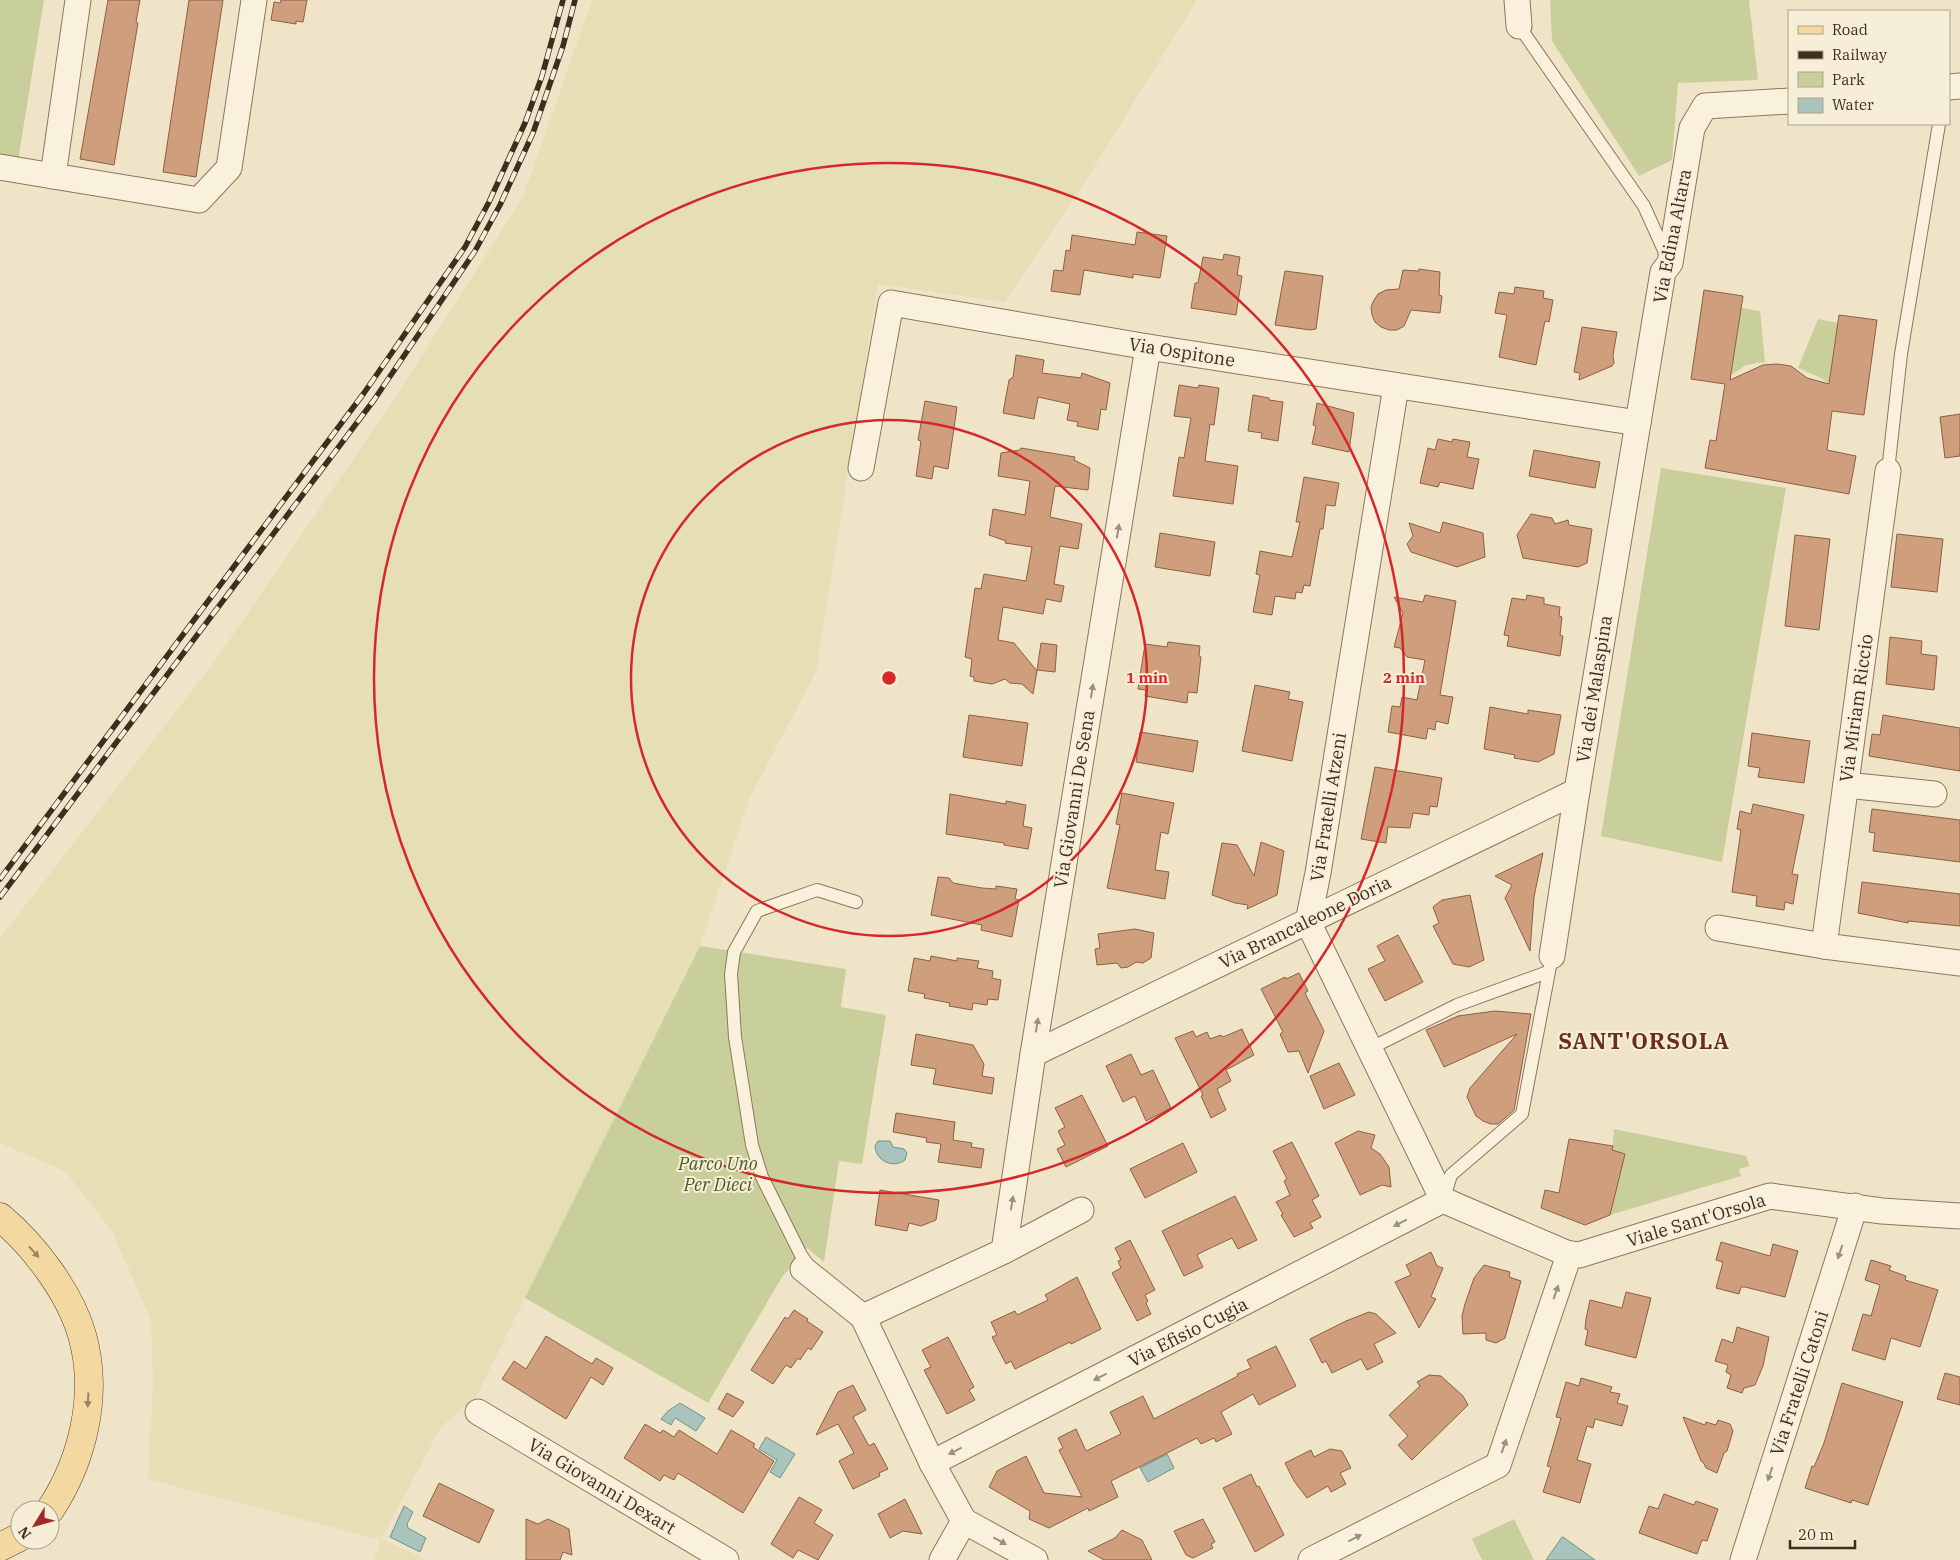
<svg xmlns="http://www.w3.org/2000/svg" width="1960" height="1560" font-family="'IBM Plex Serif',serif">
<rect width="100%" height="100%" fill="#f0e4c8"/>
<polygon fill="#e6deb5" points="592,0 1197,0 1083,185 1005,302 878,284 816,672 749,799 700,946 476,1397 441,1427 381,1539 428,1560 374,1560 381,1540 148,1479 153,1384 151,1320 112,1231 65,1171 0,1143 0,938 215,661 393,401 523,197"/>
<g fill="#c9cf9b">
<polygon points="0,0 44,0 18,161 0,158"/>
<polygon points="1550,0 1749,0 1758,80 1678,83 1672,160 1639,176 1552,41"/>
<polygon points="1741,308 1760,311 1765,362 1746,365 1731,375"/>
<polygon points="1818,319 1838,323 1829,384 1821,378 1798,368"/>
<polygon points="1661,468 1786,488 1722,862 1601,836"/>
<polygon points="700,946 846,969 841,1007 886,1015 862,1164 839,1161 824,1262 807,1248 782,1277 708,1403 525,1298"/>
<polygon points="1614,1129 1746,1156 1750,1166 1739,1169 1741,1176 1610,1215 1625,1154 1612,1150"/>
<polygon points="1514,1519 1534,1560 1482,1560 1472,1539"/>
</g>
<g fill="#a9c4bc" stroke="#6f938a">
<path d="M878 1141H890L893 1147 904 1149 907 1153 905 1160C893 1169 876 1161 875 1146Z"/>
<polygon points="680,1403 705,1418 696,1431 675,1418 671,1425 661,1419 668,1411"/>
<polygon points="766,1437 795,1454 780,1478 770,1472 777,1460 759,1449"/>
<polygon points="1167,1454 1174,1468 1148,1482 1140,1468"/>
<polygon points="404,1506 413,1512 407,1524 408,1528 426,1538 420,1552 390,1537"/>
<polygon points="1562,1537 1563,1537 1595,1560 1546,1560"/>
</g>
<g fill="#cf9f7d" stroke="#8d5f41">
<polygon points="108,0 140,0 136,22 138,23 114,165 80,159"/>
<polygon points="189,0 223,0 196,177 163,172"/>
<polygon points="281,0 307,0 303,22 296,21 296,24 271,20 274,2 280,3"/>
<polygon points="1137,232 1167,236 1160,278 1133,274 1133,278 1084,270 1080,295 1051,291 1054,270 1063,271 1066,250 1070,251 1072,235 1135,245"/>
<polygon points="1224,254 1240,257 1237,275 1242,276 1236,315 1191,308 1195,283 1198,283 1203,257 1223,260"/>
<polygon points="1419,269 1440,272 1439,295 1442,296 1440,313 1411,310 1404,326 1397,330 1389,330 1381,327 1375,322 1372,315 1371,307 1374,300 1378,294 1386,290 1399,289 1403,270 1419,271"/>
<polygon points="1285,271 1323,276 1316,329 1310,330 1275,325"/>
<polygon points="1515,287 1544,291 1543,298 1553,300 1549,322 1545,321 1536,365 1499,357 1507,315 1495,313 1499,292 1514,294"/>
<polygon points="1704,290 1743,296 1730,380 1763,365 1777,364 1791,366 1807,378 1829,384 1839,315 1877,320 1864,415 1832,411 1827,450 1856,456 1849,494 1705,468 1710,440 1716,441 1725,384 1691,379"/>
<polygon points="1582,327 1617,332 1613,355 1614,363 1612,366 1579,380 1580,373 1574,372"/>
<polygon points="1016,355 1044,360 1042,373 1081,378 1082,373 1110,383 1106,410 1101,409 1098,430 1077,426 1078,422 1067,420 1070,404 1038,397 1034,419 1003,413 1009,380 1013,377"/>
<polygon points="1179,385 1198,388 1199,385 1219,388 1214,425 1210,424 1205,461 1238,466 1233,504 1173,496 1179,457 1184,458 1191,418 1174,416"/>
<polygon points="1253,395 1269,398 1269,400 1283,402 1278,441 1261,438 1262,433 1248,431"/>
<polygon points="925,401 957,407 948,469 934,466 932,479 916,476 921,441 918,440"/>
<polygon points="1317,403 1354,413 1349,452 1312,444 1316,426 1313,425"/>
<polygon points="1960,414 1960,456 1945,458 1940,417"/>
<polygon points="1438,439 1452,442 1453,439 1470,442 1467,457 1479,459 1473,489 1440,482 1438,487 1420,483 1428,448 1435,450"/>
<polygon points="1021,448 1075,457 1074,460 1090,468 1088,490 1055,486 1050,517 1082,524 1078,549 1060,546 1054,584 1064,586 1061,602 1046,599 1043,614 1003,607 998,640 1014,643 1037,671 1033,694 1022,684 1010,683 1005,679 992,684 974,681 974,677 970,676 972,659 965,657 975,588 981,589 984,574 1026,581 1032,547 1005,543 1006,541 989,535 993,509 1025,515 1030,481 998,476 1001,453 1020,450"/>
<polygon points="1534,450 1600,462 1595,488 1529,476"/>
<polygon points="1304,477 1339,483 1335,506 1326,505 1323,529 1320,529 1310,586 1304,585 1302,593 1296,592 1295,599 1275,596 1272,615 1253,612 1260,575 1256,574 1260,551 1292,557 1300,522 1296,522"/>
<polygon points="1531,514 1552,518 1555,524 1568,520 1569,525 1592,529 1587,563 1578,567 1523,558 1517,535"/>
<polygon points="1443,522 1483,533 1485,557 1457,567 1411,552 1407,544 1413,536 1409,523 1440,533"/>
<polygon points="1160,533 1215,542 1210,576 1155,567"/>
<polygon points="1897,534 1943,539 1937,592 1891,587"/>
<polygon points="1795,535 1830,539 1819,630 1785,626"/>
<polygon points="1425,595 1456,601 1440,695 1453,697 1448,724 1436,721 1435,730 1428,728 1426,739 1388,732 1392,706 1400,707 1402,697 1417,700 1425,660 1407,657 1400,648 1394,647 1403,613 1394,597 1423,602"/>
<polygon points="1527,595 1544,598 1544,604 1560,607 1559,616 1562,617 1560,635 1563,636 1560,656 1507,646 1509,636 1504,635 1512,598 1526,600"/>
<polygon points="1890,637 1922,641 1921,654 1937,656 1934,690 1886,684"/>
<polygon points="1168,642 1200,646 1199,656 1201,657 1197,693 1188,692 1187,703 1145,696 1146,690 1138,689 1145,644 1167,647"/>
<polygon points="1041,643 1057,645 1055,672 1037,670"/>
<polygon points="1255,685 1290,692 1288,699 1303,702 1292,761 1242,751"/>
<polygon points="1490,707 1528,714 1528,710 1561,715 1554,754 1538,762 1514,758 1515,755 1484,749"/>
<polygon points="969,715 1028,723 1022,766 963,757"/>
<polygon points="1883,715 1960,728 1960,771 1869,756 1872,734 1880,735"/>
<polygon points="1140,732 1198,741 1193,772 1136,762"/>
<polygon points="1752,733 1810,741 1804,783 1758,777 1760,768 1748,766"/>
<polygon points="1375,767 1442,778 1437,807 1430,806 1429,815 1413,813 1410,828 1388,827 1386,843 1361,839"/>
<polygon points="1122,793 1174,803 1168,834 1161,832 1155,870 1169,872 1165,899 1107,888 1120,825 1116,824"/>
<polygon points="950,794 1006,804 1006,801 1026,805 1023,826 1032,828 1028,849 1004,845 1004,843 946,834"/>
<polygon points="1753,804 1804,815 1792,874 1798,875 1793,904 1785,902 1784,910 1756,906 1757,896 1732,892 1741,830 1737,829 1740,811 1751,814"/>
<polygon points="1872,809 1960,820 1960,862 1873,851 1875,833 1869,832"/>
<polygon points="1261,842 1284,851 1277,895 1247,909 1248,905 1235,903 1212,895 1222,843 1237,845 1254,876"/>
<polygon points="1543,853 1534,897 1530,951 1505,898 1512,885 1495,876"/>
<polygon points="938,877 949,878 953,883 982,888 996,889 996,886 1017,889 1015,899 1019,900 1012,937 981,930 982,925 931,915"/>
<polygon points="1862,882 1960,894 1960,926 1908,921 1908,923 1858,913"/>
<polygon points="1470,895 1484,960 1469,967 1453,964 1433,926 1439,923 1433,907 1438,903 1442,900"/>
<polygon points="1135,929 1154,933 1151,958 1143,963 1136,962 1128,967 1121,968 1117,963 1097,965 1095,949 1100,948 1098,934"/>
<polygon points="1398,935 1423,982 1385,1001 1368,969 1385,961 1377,946"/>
<polygon points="931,956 957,961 957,958 979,961 977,968 993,971 992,978 1001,980 998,1000 988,999 987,1005 973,1003 972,1010 949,1006 950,1003 924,998 925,994 908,991 914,958 930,961"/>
<polygon points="1299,973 1308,991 1305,993 1324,1031 1308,1073 1299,1051 1288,1052 1280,1034 1283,1032 1261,989 1285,977 1286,979"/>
<polygon points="1495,1011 1531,1014 1514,1110 1498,1124 1491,1124 1483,1121 1476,1116 1467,1097 1470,1088 1517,1034 1444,1067 1426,1030 1458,1016"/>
<polygon points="1242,1029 1254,1055 1226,1070 1231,1081 1217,1089 1226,1110 1211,1118 1201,1096 1203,1095 1175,1038 1193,1031 1196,1037 1207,1032 1210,1039 1221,1035 1223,1037"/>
<polygon points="916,1034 973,1045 984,1064 982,1076 994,1078 992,1094 933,1084 936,1069 911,1065"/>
<polygon points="1131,1054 1141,1075 1153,1070 1171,1108 1146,1121 1135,1096 1123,1102 1106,1066"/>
<polygon points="1339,1063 1355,1095 1324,1109 1310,1076"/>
<polygon points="1082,1095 1108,1146 1066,1167 1057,1149 1065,1145 1058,1131 1065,1127 1055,1108"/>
<polygon points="896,1113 955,1122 953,1140 972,1143 971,1147 984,1149 981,1168 938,1162 941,1144 926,1142 927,1138 893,1132"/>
<polygon points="1358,1131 1375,1135 1371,1148 1380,1154 1389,1167 1391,1187 1382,1185 1360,1195 1335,1143"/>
<polygon points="1569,1139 1613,1146 1612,1150 1625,1154 1610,1215 1585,1225 1541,1208 1545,1190 1559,1193"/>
<polygon points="1292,1142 1319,1196 1312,1200 1321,1217 1310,1223 1313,1228 1294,1237 1281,1215 1283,1214 1276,1202 1290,1195 1284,1181 1287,1179 1273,1151"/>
<polygon points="1183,1143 1197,1172 1145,1198 1130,1169"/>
<polygon points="880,1190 939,1200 936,1220 921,1226 909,1223 907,1231 875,1225"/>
<polygon points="1235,1196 1257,1240 1238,1249 1232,1238 1202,1252 1197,1255 1203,1267 1184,1276 1162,1231"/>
<polygon points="1130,1240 1155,1290 1145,1295 1148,1301 1146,1303 1151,1314 1137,1321 1112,1273 1121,1268 1118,1261 1121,1260 1115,1248"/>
<polygon points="1721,1242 1770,1256 1773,1244 1798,1251 1785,1297 1745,1287 1741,1287 1739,1294 1716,1288 1723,1262 1716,1260"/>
<polygon points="1431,1252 1437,1266 1443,1268 1431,1297 1436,1299 1419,1328 1395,1282 1411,1275 1406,1265"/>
<polygon points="1871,1260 1891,1266 1889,1270 1906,1276 1905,1280 1938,1290 1920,1347 1891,1338 1885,1360 1852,1350 1863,1314 1871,1316 1880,1285 1865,1280"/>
<polygon points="1484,1265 1510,1272 1509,1277 1521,1281 1505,1338 1496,1343 1486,1340 1486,1333 1463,1334 1462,1316 1465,1304 1474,1278"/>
<polygon points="1077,1277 1101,1329 1071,1344 1070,1342 1015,1369 1011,1361 1006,1364 992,1337 997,1335 991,1322 1015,1311 1017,1315 1048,1300 1045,1295"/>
<polygon points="1626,1292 1651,1298 1636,1358 1585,1345 1588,1330 1585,1329 1586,1319 1590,1300 1622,1308"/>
<polygon points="794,1310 808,1319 807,1321 823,1332 811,1350 808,1348 800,1360 798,1358 791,1368 786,1365 773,1384 751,1370 785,1317 788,1319"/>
<polygon points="1369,1312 1376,1314 1396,1333 1374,1344 1383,1362 1367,1370 1361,1359 1332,1373 1326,1361 1322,1363 1310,1339 1346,1321"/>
<polygon points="1737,1327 1769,1337 1763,1366 1755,1385 1744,1388 1742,1393 1727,1388 1731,1375 1726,1372 1728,1365 1715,1361 1722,1339 1733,1343"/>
<polygon points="546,1336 592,1364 596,1358 613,1368 603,1385 591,1377 566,1419 502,1379 514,1361 526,1369"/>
<polygon points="948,1337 974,1387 969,1390 975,1400 947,1414 924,1370 931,1367 922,1350"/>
<polygon points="1276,1346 1296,1386 1259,1405 1253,1394 1221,1412 1232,1434 1216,1442 1214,1438 1201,1444 1197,1438 1111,1481 1118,1497 1089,1511 1088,1508 1049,1528 1029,1519 1030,1511 989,1487 997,1471 1026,1456 1044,1493 1082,1497 1059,1450 1063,1448 1058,1438 1076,1429 1086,1451 1121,1434 1110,1412 1143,1396 1154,1419 1238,1376 1237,1374 1251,1368 1247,1360"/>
<polygon points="1945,1373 1960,1377 1960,1405 1937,1399"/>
<polygon points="1429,1375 1441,1376 1463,1396 1468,1405 1412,1460 1398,1445 1408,1436 1389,1415 1420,1386 1417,1382"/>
<polygon points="1581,1378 1612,1387 1610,1392 1620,1394 1617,1403 1628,1406 1622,1426 1595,1419 1593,1428 1587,1426 1577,1460 1591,1464 1580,1503 1543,1492 1551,1467 1547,1466 1561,1418 1556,1417 1566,1382 1579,1386"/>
<polygon points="1842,1383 1903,1402 1868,1505 1852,1500 1851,1503 1805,1488 1812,1466 1814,1467 1824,1443"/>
<polygon points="853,1385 866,1410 853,1417 869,1446 874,1443 888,1469 879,1473 880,1476 853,1489 839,1461 854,1453 838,1424 816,1435 838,1392"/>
<polygon points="727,1393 744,1402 733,1417 718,1409"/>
<polygon points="1683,1417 1705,1425 1706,1422 1716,1425 1718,1420 1730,1424 1733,1431 1727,1451 1724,1453 1717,1473 1706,1468 1703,1462 1701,1461"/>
<polygon points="645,1424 660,1433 663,1430 674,1437 679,1430 717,1454 731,1430 755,1444 753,1447 774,1461 743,1513 678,1473 674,1480 664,1475 660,1481 624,1458"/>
<polygon points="1330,1449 1342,1451 1351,1468 1340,1473 1346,1484 1331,1492 1328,1486 1307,1498 1294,1481 1285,1463 1311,1450 1314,1457"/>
<polygon points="1251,1474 1257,1487 1259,1486 1284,1535 1255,1552 1223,1488"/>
<polygon points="439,1483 494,1510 479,1543 423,1516"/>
<polygon points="1664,1494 1694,1505 1696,1501 1718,1509 1707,1541 1702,1540 1697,1554 1639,1533 1649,1506 1658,1509"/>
<polygon points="799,1497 822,1510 814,1523 833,1535 818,1560 798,1550 793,1558 771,1544"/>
<polygon points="905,1499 922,1534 903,1531 890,1538 878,1514"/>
<polygon points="526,1519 538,1524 548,1519 569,1529 572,1555 563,1552 560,1560 526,1560"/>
<polygon points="1203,1519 1215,1542 1211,1544 1213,1548 1193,1558 1186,1555 1174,1531"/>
<polygon points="1122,1530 1142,1540 1152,1560 1104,1560 1088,1551 1115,1538"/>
</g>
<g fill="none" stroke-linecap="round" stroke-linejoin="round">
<g stroke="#8d765c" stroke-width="14">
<g id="service">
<polyline points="1519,26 1644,206 1667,257"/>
<polyline points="1888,471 1901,354 1939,124"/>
<polyline points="1369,1049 1457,1005 1548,972"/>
<polyline points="1444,1198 1451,1175 1522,1114 1552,956"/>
<polyline points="811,1269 801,1255 762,1177 752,1145 735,1037 731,974 734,952 757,911 817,890 856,902"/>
</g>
</g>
<g stroke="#8d765c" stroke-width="27">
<g id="minor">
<polyline points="1517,0 1519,26"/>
<polyline points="1949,87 1960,86"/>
<polyline points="0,167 53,176 78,0"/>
<polyline points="53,176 199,200 229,168 254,0"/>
<polyline points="1396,386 1318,873 1308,922 1443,1200"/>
<polyline points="861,468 891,303 1148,347 1638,423"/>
<polyline points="1888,471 1824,946 1960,963"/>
<polyline points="1846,785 1934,794"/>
<polyline points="1718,928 1824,946"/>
<polyline points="1552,956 1577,791 1663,272 1670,263 1692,128 1705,106 1789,101"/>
<polyline points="1033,1054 1577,791"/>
<polyline points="1443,1200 1566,1253 1579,1255 1770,1196 1882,1211 1960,1216"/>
<polyline points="1004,1251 1033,1054 1148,347"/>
<polyline points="803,1269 863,1317 932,1463 964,1521 1035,1560"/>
<polyline points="863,1317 1004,1251 1081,1210"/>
<polyline points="478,1412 726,1560"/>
<polyline points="932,1463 1443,1200"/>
<polyline points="942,1560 964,1521"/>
<polyline points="1311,1560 1498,1465 1566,1264 1566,1253"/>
<polyline points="1743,1560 1855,1206"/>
</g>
</g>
<g stroke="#5b4430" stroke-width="29">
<g id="primary">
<path d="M0 1217C34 1245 70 1293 82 1335 99 1394 83 1460 50 1510"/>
<polyline points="0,1547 20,1537"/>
</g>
</g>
<use href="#service" stroke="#faf1dc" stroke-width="12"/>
<use href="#minor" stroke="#faf1dc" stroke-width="25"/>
<use href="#primary" stroke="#f3d9a0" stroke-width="28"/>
<g stroke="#3d2e20" stroke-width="5.5">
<g id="rail">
<polyline points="0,879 364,393 465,247 489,202 525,123 542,76 563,0"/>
<polyline points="0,897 374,400 475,251 500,205 533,133 563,46 575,0"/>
</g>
</g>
<use href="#rail" stroke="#f7eed8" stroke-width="4" stroke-dasharray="11" stroke-linecap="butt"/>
</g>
<defs><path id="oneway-solid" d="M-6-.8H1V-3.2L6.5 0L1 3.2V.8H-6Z" transform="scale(1.25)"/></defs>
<g fill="#9c907e">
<use href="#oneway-solid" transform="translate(1118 531) rotate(-81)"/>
<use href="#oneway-solid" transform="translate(1092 691) rotate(-81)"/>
<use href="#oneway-solid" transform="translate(1037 1025) rotate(-81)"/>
<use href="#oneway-solid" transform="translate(1012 1203) rotate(-81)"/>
<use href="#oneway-solid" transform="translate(1400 1223) rotate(153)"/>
<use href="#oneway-solid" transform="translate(1840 1252) rotate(108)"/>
<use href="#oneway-solid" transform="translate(1556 1292) rotate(-71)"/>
<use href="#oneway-solid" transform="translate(1100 1377) rotate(153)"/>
<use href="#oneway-solid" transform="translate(1504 1446) rotate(-71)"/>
<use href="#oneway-solid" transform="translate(955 1451) rotate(153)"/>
<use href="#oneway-solid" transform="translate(1770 1474) rotate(108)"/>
<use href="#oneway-solid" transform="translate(1355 1538) rotate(-27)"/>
<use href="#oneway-solid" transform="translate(1000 1541) rotate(29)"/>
</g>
<g fill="#988460">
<use href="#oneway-solid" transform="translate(34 1252) rotate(48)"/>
<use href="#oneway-solid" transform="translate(88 1400) rotate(93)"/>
</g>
<g fill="none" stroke="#d62828" stroke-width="2.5">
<circle cx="889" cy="678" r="258"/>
<circle cx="889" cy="678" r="515"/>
</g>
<g text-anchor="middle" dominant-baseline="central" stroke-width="4" stroke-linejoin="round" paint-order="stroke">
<g font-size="18" fill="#3d2e20" stroke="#f7eed8">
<text transform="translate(1672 236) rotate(-79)">Via Edina Altara</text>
<text transform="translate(1182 352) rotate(9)">Via Ospitone</text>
<text transform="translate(1594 689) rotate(-81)">Via dei Malaspina</text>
<text transform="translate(1856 708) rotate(-82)">Via Miriam Riccio</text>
<text transform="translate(1074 799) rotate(-81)">Via Giovanni De Sena</text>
<text transform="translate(1328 807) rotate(-81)">Via Fratelli Atzeni</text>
<text transform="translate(1305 922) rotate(-26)">Via Brancaleone Doria</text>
<text transform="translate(1696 1220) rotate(-17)">Viale Sant'Orsola</text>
<text transform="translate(1188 1332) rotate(-27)">Via Efisio Cugia</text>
<text transform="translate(1799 1383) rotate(-72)">Via Fratelli Catoni</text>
<text transform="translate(602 1486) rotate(31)">Via Giovanni Dexart</text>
</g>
<g font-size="18" font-style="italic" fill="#4d5a26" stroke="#f7eed8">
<text x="718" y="1163">Parco Uno<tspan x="718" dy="21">Per Dieci</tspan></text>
</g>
<g font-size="22" font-weight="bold" letter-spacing="1" fill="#6b2e1e" stroke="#f7eed8">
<text x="1644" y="1040">SANT'ORSOLA</text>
</g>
</g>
<circle cx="889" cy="678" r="8" fill="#d62828" stroke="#f7eed8" stroke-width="2.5"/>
<g font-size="15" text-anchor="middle" font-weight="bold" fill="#d62828" stroke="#f7eed8" stroke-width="4" stroke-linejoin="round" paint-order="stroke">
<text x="1147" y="683">1 min</text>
<text x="1404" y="683">2 min</text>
</g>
<rect x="1788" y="10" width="162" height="115" fill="#f7eed8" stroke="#ada18e"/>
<rect x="1798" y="26" width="25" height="8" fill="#f3d9a0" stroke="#ada18e"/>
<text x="1832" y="35" font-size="15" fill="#3d2e20">Road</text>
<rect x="1798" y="51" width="25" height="8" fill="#3d2e20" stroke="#ada18e"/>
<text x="1832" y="60" font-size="15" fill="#3d2e20">Railway</text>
<rect x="1798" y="72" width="25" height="15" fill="#c9cf9b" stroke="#ada18e"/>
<text x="1832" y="85" font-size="15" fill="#3d2e20">Park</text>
<rect x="1798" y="98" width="25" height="15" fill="#a9c4bc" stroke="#ada18e"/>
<text x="1832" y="110" font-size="15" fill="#3d2e20">Water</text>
<g transform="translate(35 1525) rotate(233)"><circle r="24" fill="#f7eed8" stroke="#ada18e"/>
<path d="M0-4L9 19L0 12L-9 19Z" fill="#9e2a2b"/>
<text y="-8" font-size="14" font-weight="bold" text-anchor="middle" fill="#3d2e20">N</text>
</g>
<path d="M1790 1540v8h65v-8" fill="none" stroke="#3d2e20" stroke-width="2.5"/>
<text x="1798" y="1540" font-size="15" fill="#3d2e20" stroke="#f7eed8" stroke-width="4" paint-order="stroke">20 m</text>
</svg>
